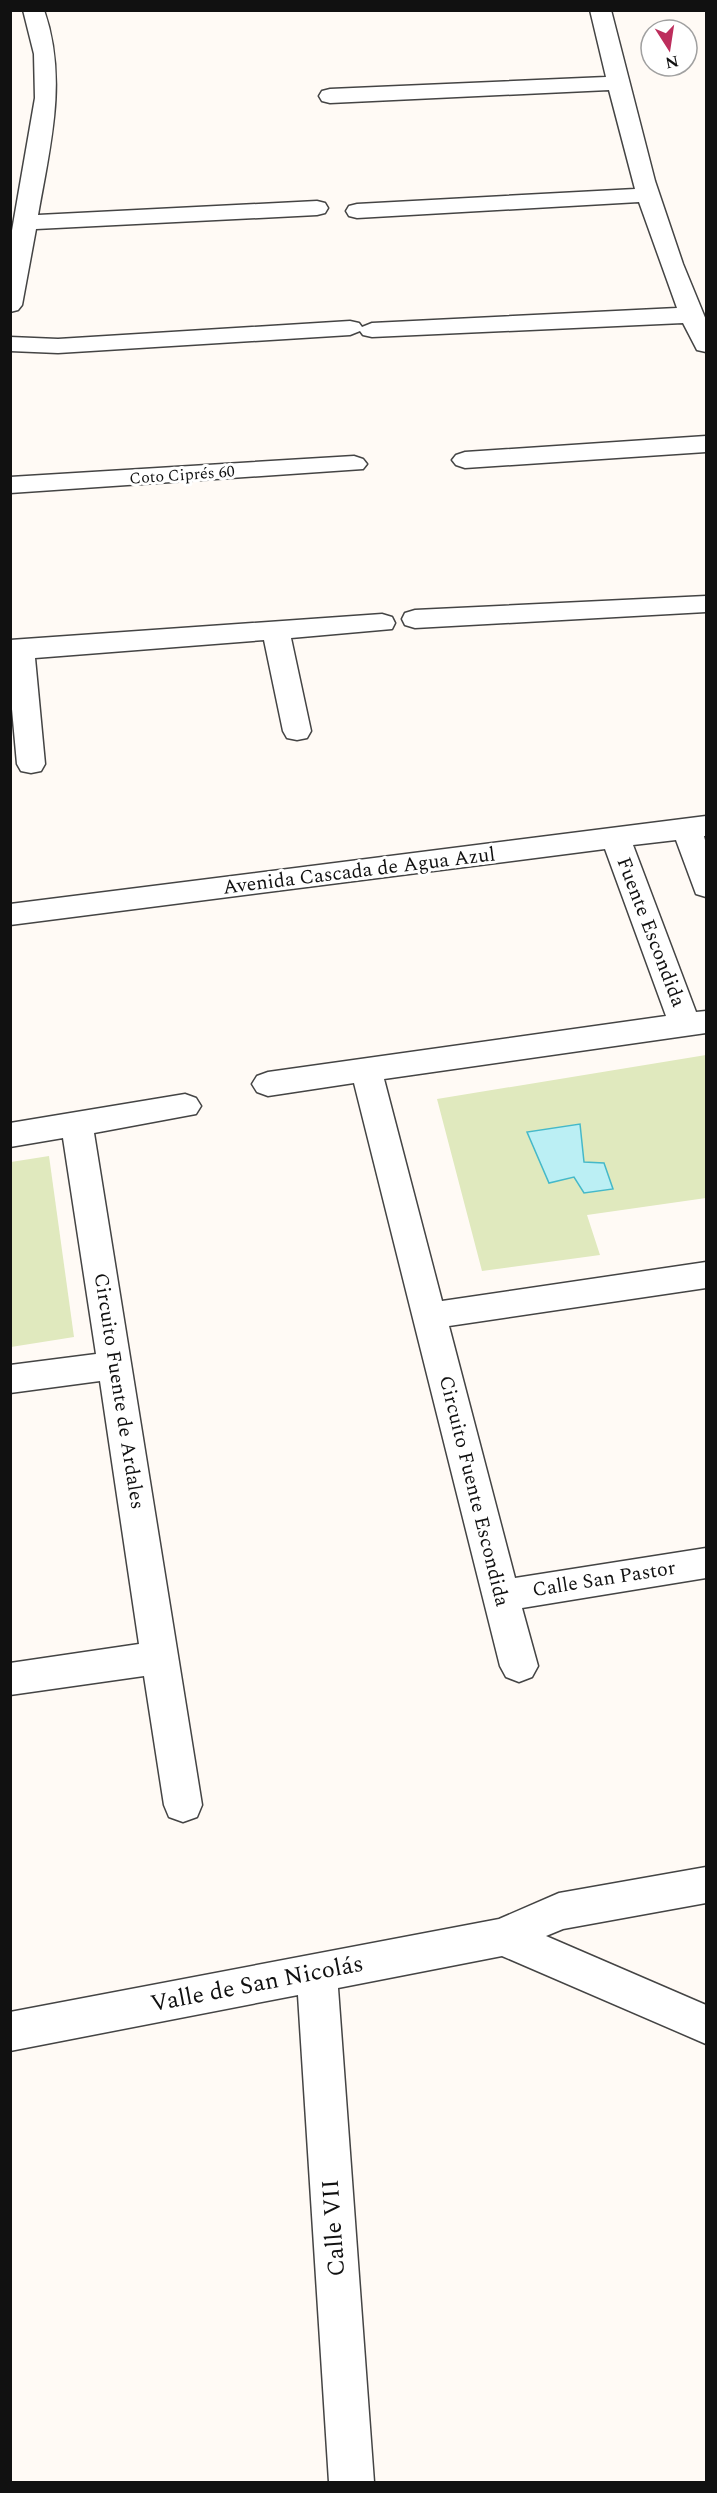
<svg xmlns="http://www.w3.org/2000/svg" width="717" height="2493" font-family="Spectral,serif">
<rect width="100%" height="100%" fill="#fffaf5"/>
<g fill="#e0e9be">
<polygon points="706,1055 706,1198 587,1215 600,1255 482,1271 437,1099"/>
<polygon points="49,1156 74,1337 11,1347 11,1162"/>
</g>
<polygon fill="#bbeff4" stroke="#45b9c9" stroke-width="1.5" points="580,1124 584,1162 604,1163 613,1189 584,1193 574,1177 549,1183 527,1132"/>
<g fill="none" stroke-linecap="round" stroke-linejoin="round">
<g stroke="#444" stroke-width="3">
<g id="minor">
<path d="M23 10H44C68 79 50 146 38 215L317 201 325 203 328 208 325 213 317 215 36 229 22 305 18 310 10 312V242L35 98 34 54Z"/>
<polygon points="590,10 611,10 655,181 683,264 706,320 706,352 697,350 683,323 372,337 363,335 360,331 350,335 58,353 10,351 10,337 58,339 350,321 359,323 362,327 372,323 677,308 639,202 357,218 349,216 346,211 349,206 357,204 635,189 609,90 330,103 322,101 319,96 322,91 330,89 606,77"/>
<polygon points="706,436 706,452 465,468 456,465 452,460 456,455 465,452"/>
<polygon points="354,456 363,459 367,464 363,469 10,493 10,477"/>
<polygon points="706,596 706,612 415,628 405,625 402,619 405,613 415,610"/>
<polygon points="382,614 392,617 395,623 392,629 291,638 311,731 307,738 297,740 287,738 283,731 264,640 35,658 45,764 41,771 31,773 21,771 17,764 10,687 10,640"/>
<polygon points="706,816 706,836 704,836 706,844 706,897 696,894 676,840 633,845 696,1012 706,1011 706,1033 384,1079 442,1301 706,1262 706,1288 449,1326 515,1578 706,1548 706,1578 522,1608 538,1666 532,1677 519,1682 506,1677 500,1666 354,1083 268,1096 257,1092 252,1084 257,1076 268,1072 666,1016 605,849 10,925 10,904"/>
<polygon points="185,1094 196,1098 201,1106 196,1114 94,1133 202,1805 197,1817 183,1822 169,1817 164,1805 144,1676 10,1695 10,1663 139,1644 100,1381 10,1393 10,1365 96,1354 63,1138 10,1147 10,1123"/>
<polygon points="706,1867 706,1903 563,1929 546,1936 706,2005 706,2044 502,1956 338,1988 374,2482 329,2482 298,1995 10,2051 10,2012 499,1919 559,1893"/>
</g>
</g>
<use href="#minor" fill="#fff" fill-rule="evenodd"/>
</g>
<g text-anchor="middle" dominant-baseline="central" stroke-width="6" stroke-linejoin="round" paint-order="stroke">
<g font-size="16" fill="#111" stroke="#fff">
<text transform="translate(182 475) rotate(-4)">Coto Ciprés 60</text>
</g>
<g font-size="20" fill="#111" stroke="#fff">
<text transform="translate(359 871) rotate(-7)">Avenida Cascada de Agua Azul</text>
<text transform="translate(651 932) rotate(69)">Fuente Escondida</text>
<text transform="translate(119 1391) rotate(81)">Circuito Fuente de Ardales</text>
<text transform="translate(474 1491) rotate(76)">Circuito Fuente Escondida</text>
<text transform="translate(604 1579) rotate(-9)">Calle San Pastor</text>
</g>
<g font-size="24" fill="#111" stroke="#fff">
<text transform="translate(257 1984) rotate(-11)">Valle de San Nicolás</text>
<text transform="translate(334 2228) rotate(-94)">Calle VII</text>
</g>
</g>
<rect width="717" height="2493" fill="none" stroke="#111111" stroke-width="24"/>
<g transform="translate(669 48) rotate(168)"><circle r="28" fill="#ffffff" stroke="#a0a0a0" stroke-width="1.5"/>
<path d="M0-4.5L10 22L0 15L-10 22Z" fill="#bd2d5c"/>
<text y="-9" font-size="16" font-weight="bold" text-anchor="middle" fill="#111111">N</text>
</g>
</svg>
